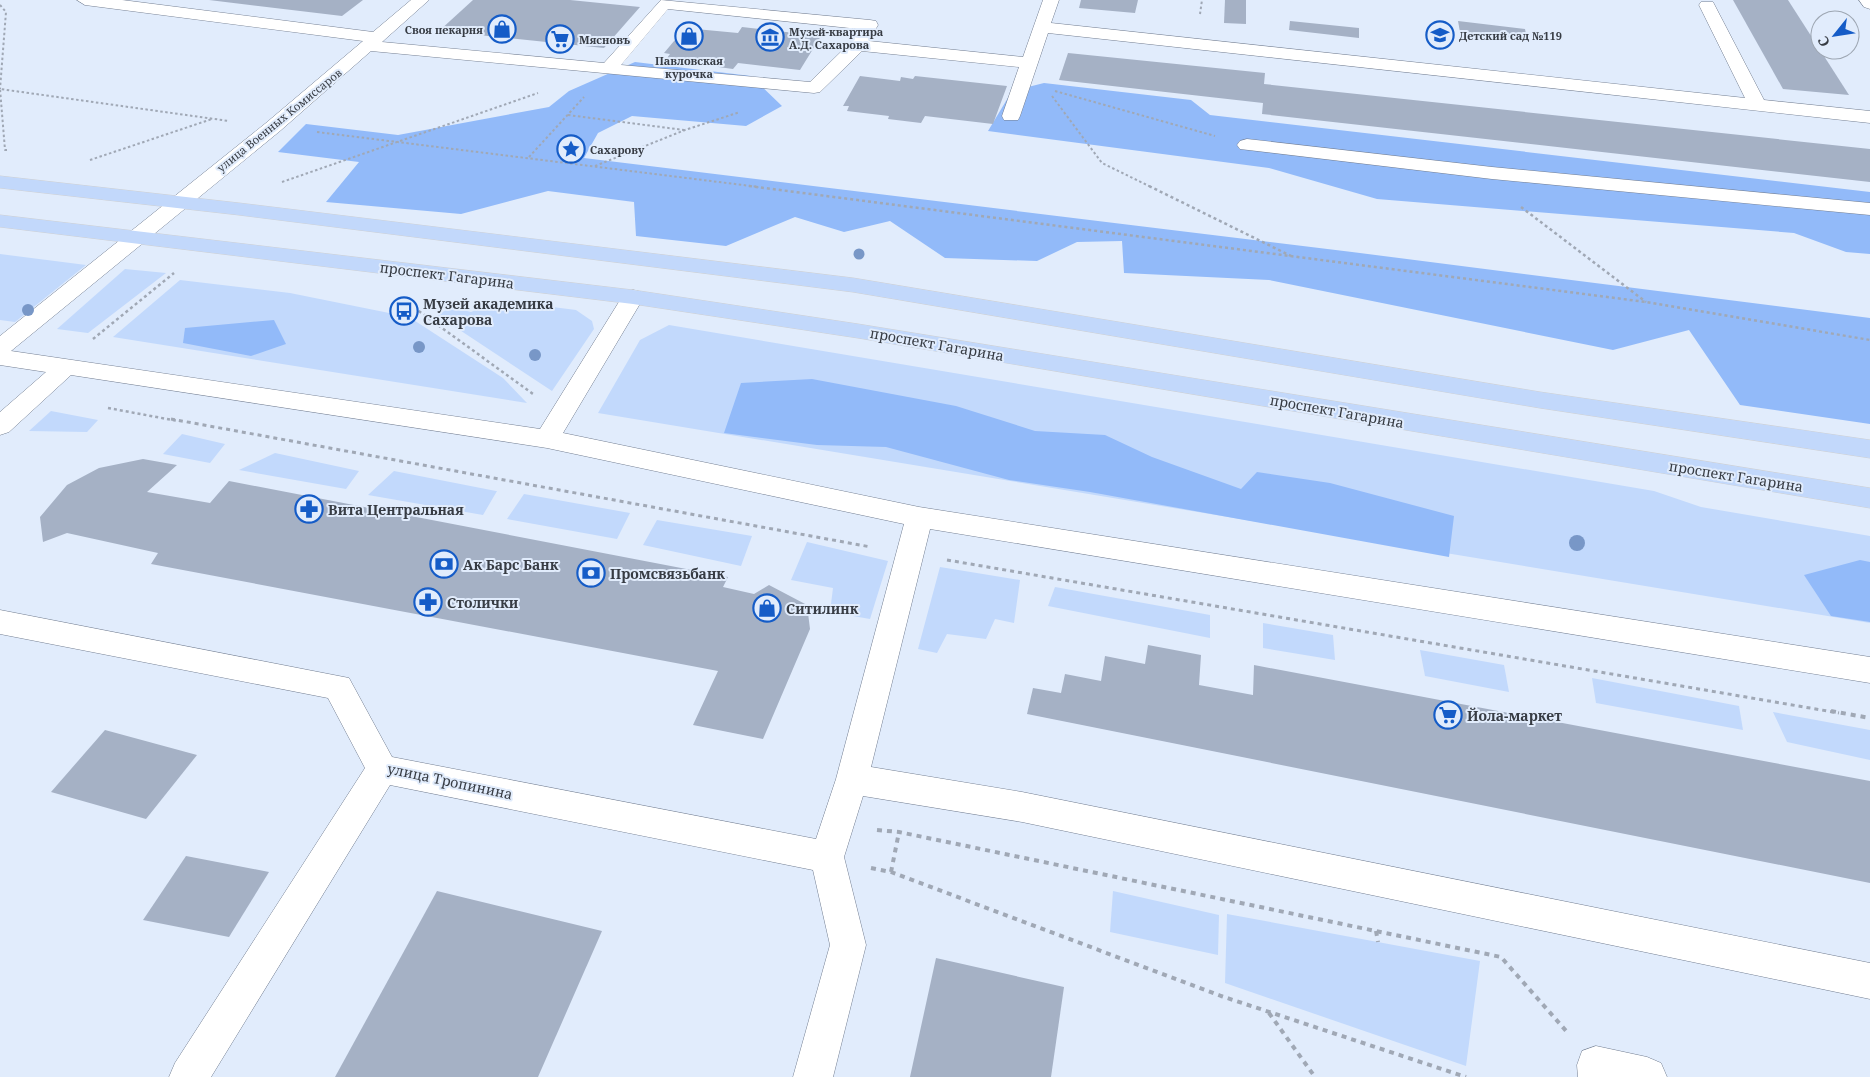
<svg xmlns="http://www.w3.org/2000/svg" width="1870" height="1077" font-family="'Noto Serif',serif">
<rect width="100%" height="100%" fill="#e1ecfc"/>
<g fill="#c2d9fc">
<polygon points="0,254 86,265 15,322 0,320"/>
<polygon points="125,269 166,273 88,333 57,329"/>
<polygon points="180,280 290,293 409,317 503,378 527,403 113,337"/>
<polygon points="521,303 576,310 592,321 594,329 552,391 437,315 452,307 471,312 490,304"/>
<polygon points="669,325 1654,491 1701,507 1870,536 1870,623 598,413 640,340"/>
<polygon points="51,411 98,420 87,432 29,431"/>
<polygon points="182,434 225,444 210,463 163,454"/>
<polygon points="275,453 359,471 346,489 239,470"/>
<polygon points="394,471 496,491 497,491 483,515 368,495"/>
<polygon points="524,494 630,513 617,539 507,519"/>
<polygon points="657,520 752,536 741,566 643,545"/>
<polygon points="807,542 888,561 870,619 830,612 833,588 791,580"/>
<polygon points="940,567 1020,580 1014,623 995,619 986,639 947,634 937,653 918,649"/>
<polygon points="1055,587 1210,615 1210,638 1048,606"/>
<polygon points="1263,623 1333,635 1335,660 1263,648"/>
<polygon points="1420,650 1504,665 1509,692 1425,676"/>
<polygon points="1592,678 1739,706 1743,730 1596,703"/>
<polygon points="1773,712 1870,730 1870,760 1787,742"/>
<polygon points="1113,891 1219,915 1218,955 1110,932"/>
<polygon points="1227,914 1480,961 1466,1066 1225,983"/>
</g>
<g fill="#92baf9">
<polygon points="635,62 751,76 782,106 746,126 632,116 598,133 584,158 1352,252 1870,318 1870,424 1740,405 1689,330 1613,350 1269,280 1124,273 1122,241 1077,242 1037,261 945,258 890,221 844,232 795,217 726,246 636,236 634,202 548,191 461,214 326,202 359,162 278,152 306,124 398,135 549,107 569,91"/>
<polygon points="1044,83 1191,100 1210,115 1870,192 1870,254 1846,252 1794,233 1377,199 1269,168 988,131 1012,91"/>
<polygon points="274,320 286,344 251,356 183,343 185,328"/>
<polygon points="812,379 956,406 1035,431 1105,435 1152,457 1241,489 1257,472 1330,483 1454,516 1449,557 1090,492 1009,480 886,447 817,445 724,433 741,383"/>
<polygon points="1860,560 1870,562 1870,622 1831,616 1804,575"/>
</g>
<g fill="#a5b1c5">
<polygon points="209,0 363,0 342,16"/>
<polygon points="473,0 570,0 640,7 604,48 439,31"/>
<polygon points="1081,0 1138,0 1135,13 1079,8"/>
<polygon points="1225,0 1246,0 1246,24 1224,23"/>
<polygon points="1733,0 1788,0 1849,95 1783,89"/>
<polygon points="1290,21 1359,28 1359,38 1289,30"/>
<polygon points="1458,21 1525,29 1527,39 1460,32"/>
<polygon points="742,27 821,36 800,70 738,63 733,69 704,65 706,63 667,58 670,54 664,53 685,28 738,33"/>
<polygon points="1068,53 1265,73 1264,84 1870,149 1870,182 1262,114 1263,103 1059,80"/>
<polygon points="860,76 900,81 901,77 913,79 915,76 1007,86 993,124 925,116 921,123 888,119 889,116 847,111 849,106 843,106"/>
<polygon points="143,459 177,465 147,492 210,503 229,481 728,577 723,587 754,594 769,585 807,605 810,629 763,739 693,725 718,671 151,564 158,553 67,533 43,542 40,517 67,485 99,468"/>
<polygon points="1148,645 1201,655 1199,685 1253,695 1254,665 1870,781 1870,883 1027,714 1033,688 1061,693 1065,674 1101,681 1105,656 1145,664"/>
<polygon points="105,730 197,755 146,819 51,792"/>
<polygon points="186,856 269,872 229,937 143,920"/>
<polygon points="437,891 602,931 538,1077 335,1077"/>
<polygon points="936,958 1064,987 1051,1077 910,1077"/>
</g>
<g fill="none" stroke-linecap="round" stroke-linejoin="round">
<g stroke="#737e91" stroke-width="1">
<g id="minor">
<path d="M77 0H122L373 32 411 0H429L382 42 604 63 661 0 870 20 876 21 878 25 869 41 1023 57 1043 0H1059L1051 23 1745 98 1699 5 1701 2H1713L1764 100 1870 111V123L1048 33 1020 116 1018 120H1004L1002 116 1019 67 862 51 820 92 814 93 371 51 280 131 11 351 540 429 622 297 625 292 633 290 641 292 644 297 563 433 919 507 1870 657V683L930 529 871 767 1022 792 1870 963V999L1022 822 863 796 844 857 866 945 833 1077H793L830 945 813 870 390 785 211 1077H169L175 1063 365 768 328 698 0 634V610L349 678 392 757 816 839 836 779 904 524 547 448 71 375 9 432 0 435V412L46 372 0 365V336L266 123 363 41 85 5ZM668 9 859 29 851 42 810 82 621 65Z"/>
<polygon points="1859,0 1870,0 1870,9 1864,7"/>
<polygon points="1247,139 1492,167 1870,203 1870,215 1492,179 1240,149 1237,145 1240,141"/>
<polygon points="1596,1046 1647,1057 1661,1063 1667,1077 1578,1077 1577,1065 1582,1051"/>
</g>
</g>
<g stroke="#cfd0d2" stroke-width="1">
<g id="major">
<polygon points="0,176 239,203 853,278 1540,392 1870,440 1870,458 1540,408 853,292 239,215 0,188"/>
<polygon points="0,215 633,290 858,324 1870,488 1870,508 858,338 633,304 0,227"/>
</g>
</g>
<g stroke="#a0a8b5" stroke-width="2" stroke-dasharray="2.5 2.5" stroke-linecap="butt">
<polyline points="0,5 6,12 0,89"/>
<polyline points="1200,14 1202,0"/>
<polyline points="1055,91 1215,136"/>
<polyline points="1052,96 1102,163 1151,187"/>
<polyline points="568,115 684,130"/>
<polyline points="317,132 759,187"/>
<polyline points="7,150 5,150 0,89 229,121"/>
<polyline points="529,157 584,97"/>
<polyline points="90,160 212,119"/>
<polyline points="595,166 685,130 740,112"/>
<polyline points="282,182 538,93"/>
</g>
<g stroke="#a0a8b5" stroke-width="2.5" stroke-dasharray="3 3" stroke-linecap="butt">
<polyline points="749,186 1646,302 1870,340"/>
<polyline points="1149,186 1291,256"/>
<polyline points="1521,207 1646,302"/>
<polyline points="409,304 533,394"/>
<polyline points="93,339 174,273"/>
<polyline points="108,408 178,421"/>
</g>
<g stroke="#a0a8b5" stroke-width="3" stroke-dasharray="4 4" stroke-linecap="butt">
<polyline points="171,419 871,547"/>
<polyline points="947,560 1839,713"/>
</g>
<g stroke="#a0a8b5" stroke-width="4" stroke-dasharray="5 5" stroke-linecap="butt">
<polyline points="1831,711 1870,718"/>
<polyline points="877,830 899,832 1501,957 1568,1033"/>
<polyline points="871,868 891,872 1221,996 1466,1077"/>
<polyline points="891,872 899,832"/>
<polyline points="1376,931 1378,942"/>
<polyline points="1269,1013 1315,1077"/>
</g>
<use href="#minor" fill="#fff" fill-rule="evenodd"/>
<use href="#major" fill="#c2d8fb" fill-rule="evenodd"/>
</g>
<g fill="#7897c7">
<circle cx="859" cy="254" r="5.5"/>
<circle cx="28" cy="310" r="6"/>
<circle cx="419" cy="347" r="6"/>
<circle cx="535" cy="355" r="6"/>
<circle cx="1577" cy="543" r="8"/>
</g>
<defs>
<g id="shop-ring" transform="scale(1.4375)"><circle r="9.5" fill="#e1ecfc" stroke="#155cc7" stroke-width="1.5"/><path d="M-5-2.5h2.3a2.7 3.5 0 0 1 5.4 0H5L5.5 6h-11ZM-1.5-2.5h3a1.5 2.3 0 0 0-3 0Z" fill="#155cc7"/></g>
<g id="school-ring" transform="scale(1.4375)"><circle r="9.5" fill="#e1ecfc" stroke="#155cc7" stroke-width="1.5"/><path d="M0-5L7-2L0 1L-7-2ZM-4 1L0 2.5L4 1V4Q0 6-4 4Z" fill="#155cc7"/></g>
<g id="museum-ring" transform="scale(1.4375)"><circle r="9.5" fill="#e1ecfc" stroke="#155cc7" stroke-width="1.5"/><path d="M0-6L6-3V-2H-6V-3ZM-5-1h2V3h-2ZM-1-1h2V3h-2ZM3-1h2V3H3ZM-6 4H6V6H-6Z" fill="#155cc7"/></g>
<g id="supermarket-ring" transform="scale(1.4375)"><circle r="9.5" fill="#e1ecfc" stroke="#155cc7" stroke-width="1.5"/><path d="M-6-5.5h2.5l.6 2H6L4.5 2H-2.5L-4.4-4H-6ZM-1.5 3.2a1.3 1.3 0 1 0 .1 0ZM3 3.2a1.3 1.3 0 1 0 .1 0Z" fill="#155cc7"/></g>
<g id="sight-ring" transform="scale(1.4375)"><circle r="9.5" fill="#e1ecfc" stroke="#155cc7" stroke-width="1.5"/><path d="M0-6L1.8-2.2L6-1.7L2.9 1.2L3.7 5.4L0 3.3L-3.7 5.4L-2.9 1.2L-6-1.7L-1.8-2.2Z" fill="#155cc7"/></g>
<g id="bus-ring" transform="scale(1.4375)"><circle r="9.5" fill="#e1ecfc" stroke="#155cc7" stroke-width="1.5"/><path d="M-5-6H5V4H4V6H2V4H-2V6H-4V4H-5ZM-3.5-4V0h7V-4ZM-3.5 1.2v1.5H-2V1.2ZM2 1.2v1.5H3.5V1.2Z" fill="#155cc7"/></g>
<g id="pharmacy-ring" transform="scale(1.4375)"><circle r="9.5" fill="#e1ecfc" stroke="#155cc7" stroke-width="1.5"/><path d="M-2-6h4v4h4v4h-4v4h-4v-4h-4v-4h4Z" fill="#155cc7"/></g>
<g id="bank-ring" transform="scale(1.4375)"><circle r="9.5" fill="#e1ecfc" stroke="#155cc7" stroke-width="1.5"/><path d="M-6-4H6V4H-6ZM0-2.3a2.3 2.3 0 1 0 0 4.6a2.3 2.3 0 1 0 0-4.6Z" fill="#155cc7"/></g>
</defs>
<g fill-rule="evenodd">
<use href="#shop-ring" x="502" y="29"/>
<use href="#school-ring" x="1440" y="35"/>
<use href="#shop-ring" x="689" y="36"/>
<use href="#museum-ring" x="770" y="37"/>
<use href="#supermarket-ring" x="560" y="39"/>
<use href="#sight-ring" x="571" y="149"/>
<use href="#bus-ring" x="404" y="311"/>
<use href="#pharmacy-ring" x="309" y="509"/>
<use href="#bank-ring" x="444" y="564"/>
<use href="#bank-ring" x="591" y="573"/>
<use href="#pharmacy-ring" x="428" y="602"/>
<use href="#shop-ring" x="767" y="608"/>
<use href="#supermarket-ring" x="1448" y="715"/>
</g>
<g text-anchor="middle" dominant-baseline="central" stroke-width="4" stroke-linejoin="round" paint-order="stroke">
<g font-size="11" font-weight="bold" fill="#373c44" stroke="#e1ecfc" text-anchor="start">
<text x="483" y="29" text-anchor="end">Своя пекарня</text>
<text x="789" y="31">Музей-квартира<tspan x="789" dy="13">А.Д. Сахарова</tspan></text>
<text x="1459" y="35">Детский сад №119</text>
<text x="579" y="39">Мясновъ</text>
<text x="689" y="60" text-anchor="middle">Павловская<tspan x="689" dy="13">курочка</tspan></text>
<text x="590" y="149">Сахарову</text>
</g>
<g font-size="11" fill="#373c44" stroke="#e1ecfc">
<text transform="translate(279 120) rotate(-39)">улица Военных Комиссаров</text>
</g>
<g font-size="14" fill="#373c44" stroke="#e1ecfc">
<text transform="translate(447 275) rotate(7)">проспект Гагарина</text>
<text transform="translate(937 344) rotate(10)">проспект Гагарина</text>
<text transform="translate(1337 411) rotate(10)">проспект Гагарина</text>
<text transform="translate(1736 476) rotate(9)">проспект Гагарина</text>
<text transform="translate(450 781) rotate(12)">улица Тропинина</text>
</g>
<g font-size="14" font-weight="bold" fill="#373c44" stroke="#e1ecfc" text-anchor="start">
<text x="423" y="303">Музей академика<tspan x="423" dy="16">Сахарова</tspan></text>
<text x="328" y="509">Вита Центральная</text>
<text x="463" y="564">Ак Барс Банк</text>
<text x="610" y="573">Промсвязьбанк</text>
<text x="447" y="602">Столички</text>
<text x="786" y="608">Ситилинк</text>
<text x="1467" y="715">Йола-маркет</text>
</g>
</g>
<g transform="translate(1835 35) rotate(240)"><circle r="24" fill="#e1ecfc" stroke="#9da6b2"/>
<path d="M0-4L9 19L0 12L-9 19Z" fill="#155cc7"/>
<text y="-8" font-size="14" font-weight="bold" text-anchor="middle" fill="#373c44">С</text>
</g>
</svg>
